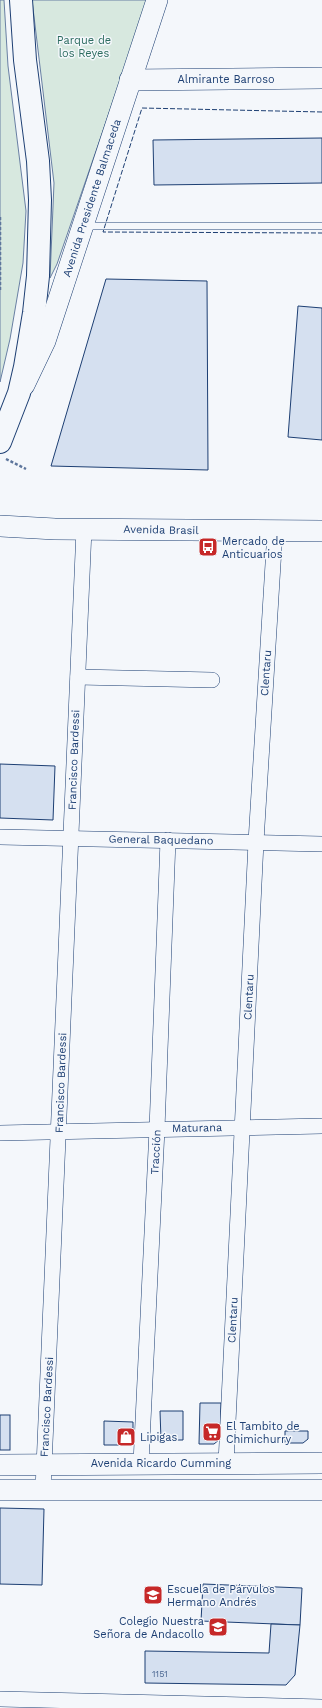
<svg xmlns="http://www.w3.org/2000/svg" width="322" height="1708" font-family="'Work Sans',sans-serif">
<rect width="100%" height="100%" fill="#f4f7fb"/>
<g fill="#d7e8df" stroke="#687fa3">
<polygon points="0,0 4,0 8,66 26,211 23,263 10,339 0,382"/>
<polygon points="32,0 148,0 57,264 50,278 54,183"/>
</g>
<g fill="#d5e0f0" stroke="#1d3f73">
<polygon points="322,138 322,183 154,185 153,140"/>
<polygon points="106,279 207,281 208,470 51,466"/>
<polygon points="298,306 322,308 322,440 288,437"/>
<polygon points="0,764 55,766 53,820 0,818"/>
<polygon points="200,1403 221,1403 220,1439 214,1444 199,1444"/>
<polygon points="160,1411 183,1411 183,1440 161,1440"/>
<rect x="0" y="1415" width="10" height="35"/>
<polygon points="104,1421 133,1422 133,1441 126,1445 104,1445"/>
<polygon points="285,1431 308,1431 308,1439 303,1443 285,1443"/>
<polygon points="0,1508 44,1509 42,1585 0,1584"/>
<polygon points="203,1584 302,1588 300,1625 201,1621"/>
<polygon points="271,1624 300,1625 295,1675 286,1685 145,1683 145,1651 269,1653"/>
</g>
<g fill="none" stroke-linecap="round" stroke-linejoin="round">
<g stroke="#1d3f73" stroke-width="8">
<polyline id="lane" points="86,226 322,226"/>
</g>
<g stroke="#1d3f73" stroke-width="16">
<g id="street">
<polyline points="78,677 212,680"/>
<polyline points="0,837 322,844"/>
<polyline points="0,1133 322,1126"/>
<polyline points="141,1463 157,1129 168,840"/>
<polyline points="226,1463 256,842 275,531"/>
<polyline points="43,1490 84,529"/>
<polyline points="0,1699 322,1707"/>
</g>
</g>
<g stroke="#1d3f73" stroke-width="22">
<g id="secondary">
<polyline points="130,80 322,78"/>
<polyline points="24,385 45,341 157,0"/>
<polyline points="0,526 55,529 322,531"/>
<polyline points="0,1465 322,1463"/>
<polyline points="0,1490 322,1490"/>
</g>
</g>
<g stroke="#1d3f73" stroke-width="24">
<polyline id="primary" points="0,442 19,393 25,367 34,313 38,276 40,200 38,161 25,60 21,0"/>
</g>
<g stroke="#5e769c" stroke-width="2.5" stroke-dasharray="3 2" stroke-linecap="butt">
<polyline points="0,217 0,290"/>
<polyline points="6,459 26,469"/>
</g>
<use href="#lane" stroke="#f4f7fb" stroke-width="7"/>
<use href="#street" stroke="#f4f7fb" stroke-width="15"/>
<use href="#secondary" stroke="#f4f7fb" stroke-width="21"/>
<use href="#primary" stroke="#f4f7fb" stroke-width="22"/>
<polyline stroke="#1d3f73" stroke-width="1" stroke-dasharray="5 2" stroke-linecap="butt" points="322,112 142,108 103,232 322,233"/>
</g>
<defs>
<g id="bus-square" transform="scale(1)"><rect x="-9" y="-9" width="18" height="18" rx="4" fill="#c62828" stroke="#f4f7fb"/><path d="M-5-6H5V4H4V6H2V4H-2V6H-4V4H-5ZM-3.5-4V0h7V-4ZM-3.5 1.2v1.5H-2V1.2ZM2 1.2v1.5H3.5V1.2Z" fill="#fff"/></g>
<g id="supermarket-square" transform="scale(1)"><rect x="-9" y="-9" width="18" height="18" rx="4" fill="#c62828" stroke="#f4f7fb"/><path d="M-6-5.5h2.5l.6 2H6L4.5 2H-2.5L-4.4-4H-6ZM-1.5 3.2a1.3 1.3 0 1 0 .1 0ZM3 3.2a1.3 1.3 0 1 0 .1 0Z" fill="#fff"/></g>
<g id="shop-square" transform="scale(1)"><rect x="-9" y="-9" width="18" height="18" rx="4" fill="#c62828" stroke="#f4f7fb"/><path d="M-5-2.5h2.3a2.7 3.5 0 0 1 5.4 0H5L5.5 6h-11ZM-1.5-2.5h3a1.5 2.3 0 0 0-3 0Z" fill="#fff"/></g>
<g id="school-square" transform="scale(1)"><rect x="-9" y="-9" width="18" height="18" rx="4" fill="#c62828" stroke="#f4f7fb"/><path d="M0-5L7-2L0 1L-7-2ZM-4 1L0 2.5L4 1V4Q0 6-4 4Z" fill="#fff"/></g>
</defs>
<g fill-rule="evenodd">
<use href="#bus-square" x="208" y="547"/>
<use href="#supermarket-square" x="212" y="1432"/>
<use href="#shop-square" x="126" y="1437"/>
<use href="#school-square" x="153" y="1595"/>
<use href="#school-square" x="218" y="1627"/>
</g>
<g text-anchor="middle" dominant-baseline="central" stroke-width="3" stroke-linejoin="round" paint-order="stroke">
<g font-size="9" fill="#4b6792">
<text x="160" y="1674">1151</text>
</g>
<g font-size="11" fill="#2c6c60" stroke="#f4f7fb">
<text x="84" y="40">Parque de<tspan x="84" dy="13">los Reyes</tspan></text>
</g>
<g font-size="11" fill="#1d3f73" stroke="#f4f7fb">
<text x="226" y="79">Almirante Barroso</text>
<text transform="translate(92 198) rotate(-72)">Avenida Presidente Balmaceda</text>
<text transform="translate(161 530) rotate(1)">Avenida Brasil</text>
<text transform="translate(266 673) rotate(-86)">Clentaru</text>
<text transform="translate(74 760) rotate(-88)">Francisco Bardessi</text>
<text transform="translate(161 840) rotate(1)">General Baquedano</text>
<text transform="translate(249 997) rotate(-87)">Clentaru</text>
<text transform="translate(61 1083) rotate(-88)">Francisco Bardessi</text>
<text transform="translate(197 1128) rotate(-1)">Maturana</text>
<text transform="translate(156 1152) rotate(-87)">Tracción</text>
<text transform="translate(233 1320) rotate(-87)">Clentaru</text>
<text transform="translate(47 1407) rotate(-87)">Francisco Bardessi</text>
<text x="161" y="1463">Avenida Ricardo Cumming</text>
</g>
<g font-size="11" fill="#1d3f73" stroke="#f4f7fb" text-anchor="start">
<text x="222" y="541">Mercado de<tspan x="222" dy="13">Anticuarios</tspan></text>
<text x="226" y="1426">El Tambito de<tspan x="226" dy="13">Chimichurry</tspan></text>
<text x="140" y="1437">Lipigas</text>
<text x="167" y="1589">Escuela de Párvulos<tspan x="167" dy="13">Hermano Andrés</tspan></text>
<text x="204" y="1621" text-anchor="end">Colegio Nuestra<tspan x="204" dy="13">Señora de Andacollo</tspan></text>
</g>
</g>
</svg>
